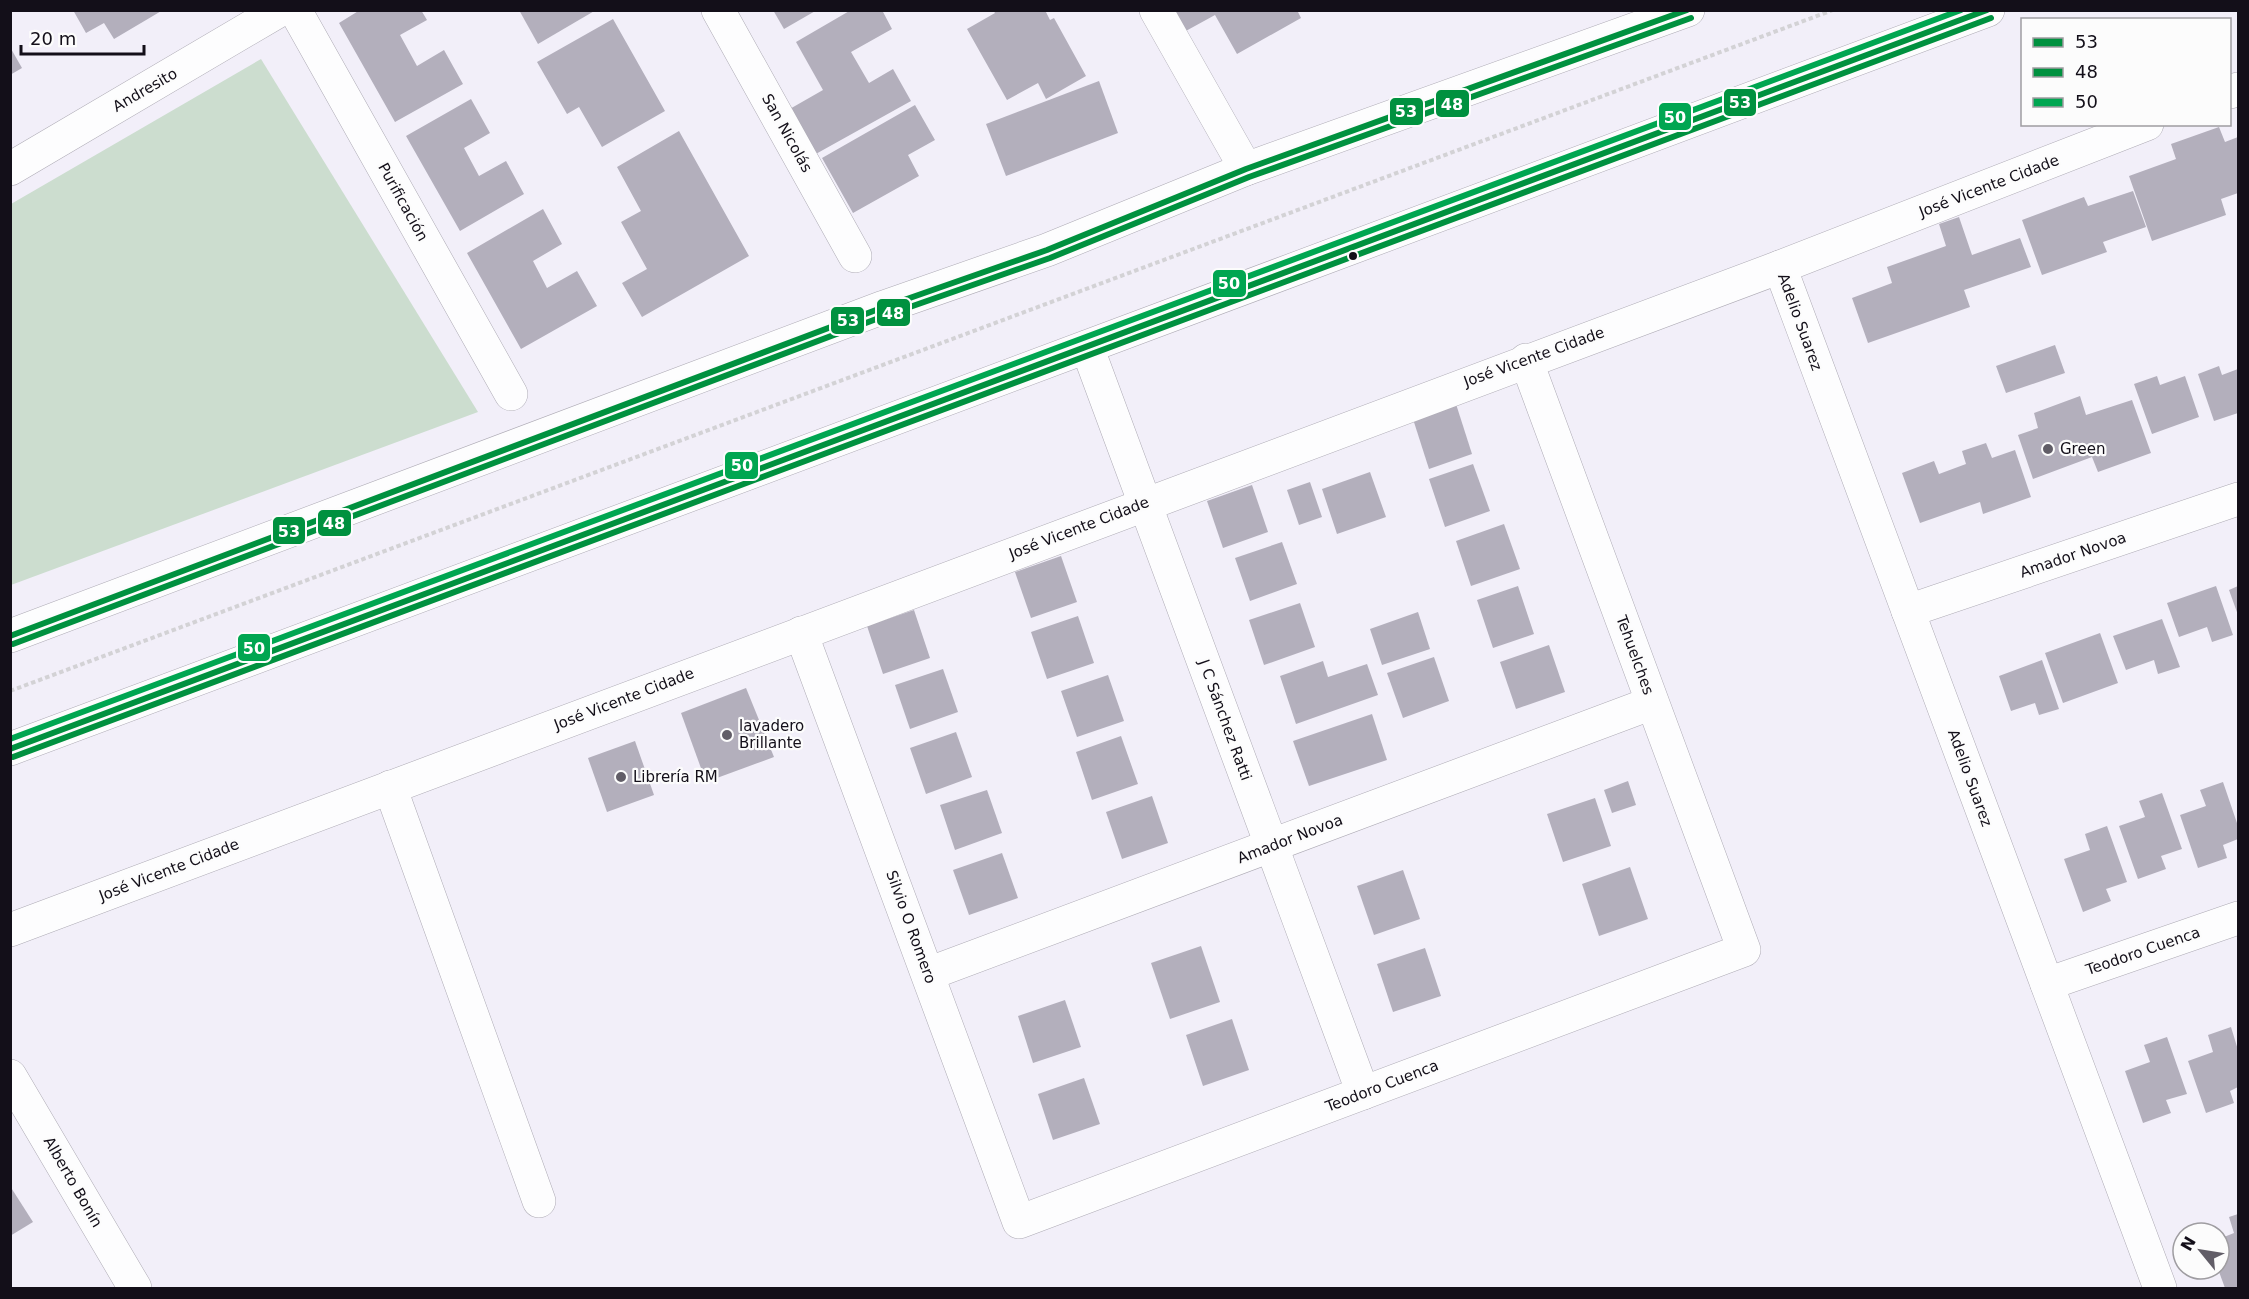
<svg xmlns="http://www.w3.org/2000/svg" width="2249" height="1299" font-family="'DejaVu Sans',sans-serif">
<rect width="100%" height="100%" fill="#f2eff9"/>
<polygon fill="#ccddcf" points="261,59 478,412 11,585 11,204"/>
<g fill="#b3afbc">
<polygon points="73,10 163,10 114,39 104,23 86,33"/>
<polygon points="360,10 421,10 427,20 400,35 417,66 444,50 463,84 395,122 339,23"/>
<polygon points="519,10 596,10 538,44"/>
<polygon points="773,10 817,10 784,29"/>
<polygon points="851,10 882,10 892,29 851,52 869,83 893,69 911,101 814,155 788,110 823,90 796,42"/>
<polygon points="993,10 1045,10 1050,20 1054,18 1086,76 1046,99 1038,83 1007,100 967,29 995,13"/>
<polygon points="1172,10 1297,10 1301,18 1237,54 1215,15 1184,32"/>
<polygon points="613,19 665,111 602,147 579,107 567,114 537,62"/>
<polygon points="10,47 22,68 10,75"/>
<polygon points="1099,81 1118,133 1006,176 986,124"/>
<polygon points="471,99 490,133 464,148 479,176 506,161 524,194 460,231 406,136"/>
<polygon points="915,105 935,140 908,155 919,176 853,213 822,158"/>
<polygon points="2219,127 2225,142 2238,137 2238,193 2221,199 2226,215 2152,241 2129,176 2176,159 2171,144"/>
<polygon points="679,131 749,256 642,317 622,283 647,269 621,222 641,211 617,167"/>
<polygon points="2133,191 2146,227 2103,242 2107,252 2042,275 2022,220 2084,197 2088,206"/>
<polygon points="543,209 562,244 533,261 547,288 577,271 597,306 521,349 467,253"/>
<polygon points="1959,217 1972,255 2020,238 2031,267 1964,290 1970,307 1868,343 1852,298 1892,283 1887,267 1946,246 1939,224"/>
<polygon points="2055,345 2065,373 2006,393 1996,366"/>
<polygon points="2219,366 2222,375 2238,369 2238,413 2214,421 2198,374"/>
<polygon points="2157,376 2160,385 2185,376 2199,417 2152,434 2134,384"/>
<polygon points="2080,396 2086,415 2132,400 2151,453 2098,472 2092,457 2033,479 2018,435 2038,428 2034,413"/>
<polygon points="1456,404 1472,454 1429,469 1413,419"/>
<polygon points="1986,443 1992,458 2015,450 2031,497 1983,514 1980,502 1920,523 1902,473 1934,461 1939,474 1966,464 1962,451"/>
<polygon points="1473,464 1490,511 1445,527 1429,479"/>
<polygon points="1370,472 1386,517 1337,534 1322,489"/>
<polygon points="1310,482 1322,517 1299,525 1287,490"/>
<polygon points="1252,485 1268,532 1223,548 1207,501"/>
<polygon points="1504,524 1520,569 1471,586 1456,541"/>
<polygon points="1282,542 1297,584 1250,601 1235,558"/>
<polygon points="1061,556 1077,602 1031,618 1015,572"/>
<polygon points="1518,586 1534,634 1493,648 1477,600"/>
<polygon points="2216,586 2233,635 2212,642 2207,627 2179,637 2167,603"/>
<polygon points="2238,586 2238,615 2229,590"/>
<polygon points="1300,603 1315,647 1264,665 1249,620"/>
<polygon points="914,610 930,658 883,674 867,626"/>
<polygon points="1418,612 1430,649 1382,665 1370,629"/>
<polygon points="1078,616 1094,663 1047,679 1031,632"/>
<polygon points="2162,619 2180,667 2158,674 2154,660 2126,670 2113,636"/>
<polygon points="2100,633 2118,683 2063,703 2045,653"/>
<polygon points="1549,645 1565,692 1516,709 1500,662"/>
<polygon points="1434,657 1449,701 1403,718 1387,673"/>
<polygon points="2042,660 2059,709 2039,715 2035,703 2011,711 1999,676"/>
<polygon points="1323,661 1328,677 1367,664 1378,695 1296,724 1280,676"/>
<polygon points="943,669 958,712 910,729 895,685"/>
<polygon points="1108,675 1124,721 1077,737 1061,691"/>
<polygon points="746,688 774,757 706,782 681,713"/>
<polygon points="1372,714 1387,760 1309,786 1293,741"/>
<polygon points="956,732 972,777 926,794 910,748"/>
<polygon points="1121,736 1138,784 1092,800 1076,752"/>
<polygon points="635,741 654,795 607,812 588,758"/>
<polygon points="1628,781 1636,805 1612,813 1604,790"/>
<polygon points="2223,782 2238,826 2238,839 2223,845 2227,858 2198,868 2180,815 2206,806 2200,790"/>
<polygon points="987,790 1002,833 955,850 940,805"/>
<polygon points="2162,793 2182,849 2161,856 2166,869 2138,879 2119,826 2145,817 2139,801"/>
<polygon points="1152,796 1168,843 1122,859 1106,812"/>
<polygon points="1595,798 1611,846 1563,862 1547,814"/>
<polygon points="2107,826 2127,882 2106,889 2111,901 2083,912 2064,859 2090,850 2085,834"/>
<polygon points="1002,853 1018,898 969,915 953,870"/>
<polygon points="1630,867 1648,919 1599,936 1582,884"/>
<polygon points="1403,870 1420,919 1374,935 1357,886"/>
<polygon points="1201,946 1220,1002 1170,1019 1151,963"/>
<polygon points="1425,948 1441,996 1393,1012 1377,964"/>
<polygon points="1065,1000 1081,1047 1033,1063 1018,1016"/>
<polygon points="1232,1019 1249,1070 1203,1086 1186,1035"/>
<polygon points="2231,1027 2238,1050 2238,1087 2230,1091 2234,1103 2206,1113 2188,1061 2213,1052 2208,1035"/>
<polygon points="2167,1037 2187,1094 2166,1100 2171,1113 2143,1123 2125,1071 2150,1062 2144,1045"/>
<polygon points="1084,1078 1100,1124 1053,1140 1038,1094"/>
<polygon points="10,1186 33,1222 10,1236"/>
<polygon points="2238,1214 2238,1288 2225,1288 2218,1269 2219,1239 2234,1233 2229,1217"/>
</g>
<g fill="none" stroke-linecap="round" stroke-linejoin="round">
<g stroke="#aeabb5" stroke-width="34">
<g id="minor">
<polyline points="295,10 511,394"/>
<polyline points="718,10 855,256"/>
<polyline points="1156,10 1246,169"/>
<polyline points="2230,92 2238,89"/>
<polyline points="10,169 280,10"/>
<polyline points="1780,267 2160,1288"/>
<polyline points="1087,347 1363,1093"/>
<polyline points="1908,611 2238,499"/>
<polyline points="801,633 1019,1222 1744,950 1526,360"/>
<polyline points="390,787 539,1201"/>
<polyline points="10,930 1780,267 2147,124"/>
<polyline points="928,974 1652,703"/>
<polyline points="2047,984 2238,918"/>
<polyline points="10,1076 135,1288"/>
</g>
</g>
<g stroke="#aeabb5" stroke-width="34">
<g id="secondary">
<polyline points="10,636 884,307 1047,250 1246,169 1688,10"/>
<polyline points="10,749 1988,10"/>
</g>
</g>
<polyline stroke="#d3d2d5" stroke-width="4" stroke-dasharray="4.5 3" stroke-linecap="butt" points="10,691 1833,10"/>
<use href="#minor" stroke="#fdfdfe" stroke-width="33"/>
<use href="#secondary" stroke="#fdfdfe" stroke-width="33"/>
<g stroke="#fcfcfc" stroke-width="10">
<g id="bus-1">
<polyline points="10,636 884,307 1047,250 1246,169 1687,10"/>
<polyline points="10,749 1987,10"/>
</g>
</g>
<g stroke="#fcfcfc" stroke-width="10">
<g id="bus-2">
<polyline points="13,644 887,315 1050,258 1249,177 1691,18"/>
<polyline points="13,757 1991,18"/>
</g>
</g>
<g stroke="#fcfcfc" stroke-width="10">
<polyline id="bus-3" points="10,739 1961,10"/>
</g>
<use href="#bus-1" stroke="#00913f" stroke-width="6"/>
<use href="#bus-2" stroke="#00913f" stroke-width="6"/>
<use href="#bus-3" stroke="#00a651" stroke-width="6"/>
</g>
<circle fill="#130f19" stroke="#fcfcfc" stroke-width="2" cx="1353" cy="256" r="5"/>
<g fill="#615d67" stroke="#fcfcfc" stroke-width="2">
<circle cx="2048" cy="449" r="6"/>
<circle cx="727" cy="735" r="6"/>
<circle cx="621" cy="777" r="6"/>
</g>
<g text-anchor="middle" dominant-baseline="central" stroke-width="4.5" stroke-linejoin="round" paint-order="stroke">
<g font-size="15" fill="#130f19" stroke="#fcfcfc">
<text transform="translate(145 90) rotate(-30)">Andresito</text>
<text transform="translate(787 133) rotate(61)">San Nicolás</text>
<text transform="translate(1989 186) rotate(-21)">José Vicente Cidade</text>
<text transform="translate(403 202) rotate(61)">Purificación</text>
<text transform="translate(1800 322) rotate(70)">Adelio Suarez</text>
<text transform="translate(1534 357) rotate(-20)">José Vicente Cidade</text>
<text transform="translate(1079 528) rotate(-21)">José Vicente Cidade</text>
<text transform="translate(2073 555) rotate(-19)">Amador Novoa</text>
<text transform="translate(1635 655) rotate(70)">Tehuelches</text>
<text transform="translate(624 699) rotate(-21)">José Vicente Cidade</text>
<text transform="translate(1225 720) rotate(70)">J C Sánchez Ratti</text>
<text transform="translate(1970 778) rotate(70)">Adelio Suarez</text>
<text transform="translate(1290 839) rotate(-21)">Amador Novoa</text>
<text transform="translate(169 870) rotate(-21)">José Vicente Cidade</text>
<text transform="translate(911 927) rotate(70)">Silvio O Romero</text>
<text transform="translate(2143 951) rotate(-19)">Teodoro Cuenca</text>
<text transform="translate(1382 1086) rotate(-21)">Teodoro Cuenca</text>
<text transform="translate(73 1182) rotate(60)">Alberto Bonín</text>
</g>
<g font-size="15" fill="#130f19" stroke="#fcfcfc" text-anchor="start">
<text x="2060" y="449">Green</text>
<text x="739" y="726">lavadero<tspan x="739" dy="17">Brillante</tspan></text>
<text x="633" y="777">Librería RM</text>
</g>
</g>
<g stroke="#fcfcfc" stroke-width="2">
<rect x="1723" y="88" width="34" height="29" rx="6" fill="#00913f"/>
<rect x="1435" y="89" width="35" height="29" rx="6" fill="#00913f"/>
<rect x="1389" y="97" width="35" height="29" rx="6" fill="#00913f"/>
<rect x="1658" y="102" width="34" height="29" rx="6" fill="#00a651"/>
<rect x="1212" y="269" width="35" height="29" rx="6" fill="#00a651"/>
<rect x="876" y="298" width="35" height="29" rx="6" fill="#00913f"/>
<rect x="830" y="306" width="35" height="29" rx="6" fill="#00913f"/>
<rect x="724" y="451" width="35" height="29" rx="6" fill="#00a651"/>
<rect x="317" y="509" width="35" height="28" rx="6" fill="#00913f"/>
<rect x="272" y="516" width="34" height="29" rx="6" fill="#00913f"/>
<rect x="237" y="633" width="34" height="29" rx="6" fill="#00a651"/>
</g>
<g font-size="16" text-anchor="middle" font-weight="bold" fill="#fff">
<text x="1740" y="108">53</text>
<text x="1452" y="110">48</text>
<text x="1406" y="117">53</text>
<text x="1675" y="123">50</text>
<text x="1229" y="289">50</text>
<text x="893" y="319">48</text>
<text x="848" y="326">53</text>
<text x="742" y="471">50</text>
<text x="334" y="529">48</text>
<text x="289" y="537">53</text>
<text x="254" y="654">50</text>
</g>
<rect width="2249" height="1299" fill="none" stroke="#130f19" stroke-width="24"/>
<rect x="2021" y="18" width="210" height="108" fill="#fcfcfc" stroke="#9f9da1" stroke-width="1.5"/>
<rect x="2033" y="38" width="30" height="9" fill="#00913f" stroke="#9f9da1" stroke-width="1.5"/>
<text x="2075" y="48" font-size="18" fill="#130f19">53</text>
<rect x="2033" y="68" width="30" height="9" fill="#00913f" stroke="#9f9da1" stroke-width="1.5"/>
<text x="2075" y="78" font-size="18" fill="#130f19">48</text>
<rect x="2033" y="98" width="30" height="9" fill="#00a651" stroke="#9f9da1" stroke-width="1.5"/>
<text x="2075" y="108" font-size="18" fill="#130f19">50</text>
<g transform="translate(2201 1251) rotate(300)"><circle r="28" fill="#fcfcfc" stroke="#9f9da1" stroke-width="1.5"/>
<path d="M0-4.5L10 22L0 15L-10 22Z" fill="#615d67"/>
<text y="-9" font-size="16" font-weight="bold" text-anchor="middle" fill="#130f19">N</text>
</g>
<path d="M21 45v9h123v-9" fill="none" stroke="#130f19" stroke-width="3"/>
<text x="30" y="45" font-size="18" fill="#130f19" stroke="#fcfcfc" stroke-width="4.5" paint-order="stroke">20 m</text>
</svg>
